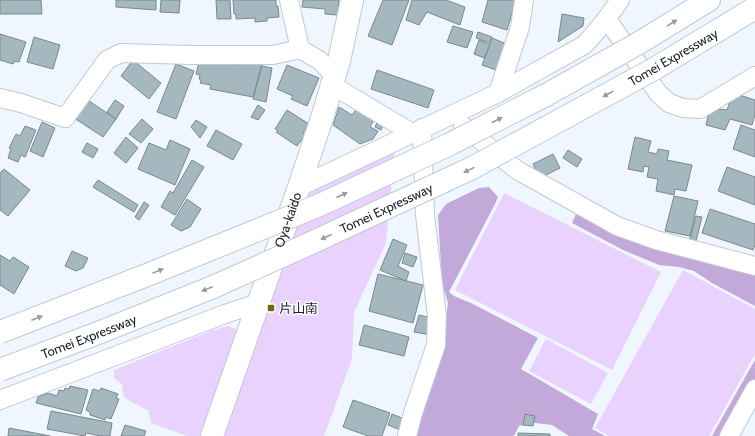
<svg xmlns="http://www.w3.org/2000/svg" width="755" height="436" font-family="Cabin,'Noto Sans JP',sans-serif">
<rect width="100%" height="100%" fill="#eff6fe"/>
<g fill="#e9d2fd">
<polygon points="396,136 386,243 354,312 352,359 324,436 221,436 311,174"/>
<polygon points="504,193 661,272 612,370 455,290"/>
<polygon points="683,270 755,309 755,354 709,436 609,436 595,428"/>
<polygon points="228,326 240,331 206,436 187,436 151,423 149,411 128,400 123,395 122,384 114,378 114,370 213,330"/>
<polygon points="546,339 608,373 591,404 529,371"/>
</g>
<g fill="#c3a9d9">
<polygon points="489,187 498,197 495,204 449,292 454,296 473,304 538,338 521,369 598,414 592,429 605,436 569,436 552,425 535,423 519,426 514,436 417,436 417,426 445,327 448,303 442,283 438,215 446,204 479,188"/>
<polygon points="576,214 636,242 755,265 755,306 712,283 694,271 679,267 659,265 623,250 572,223"/>
<polygon points="755,360 755,389 734,436 712,436"/>
</g>
<g fill="#a6b8bf" stroke="#788990">
<polygon points="0,0 41,0 42,14 0,14"/>
<polygon points="116,0 156,0 156,10 116,7"/>
<polygon points="161,0 180,0 179,13 160,12"/>
<polygon points="216,0 230,0 231,19 217,19"/>
<polygon points="233,0 276,0 276,6 278,6 279,17 267,18 267,21 255,22 255,18 236,19 236,14 234,14"/>
<polygon points="303,0 339,0 338,15 325,14 325,9 302,7"/>
<polygon points="383,0 409,0 392,45 368,36"/>
<polygon points="412,0 446,0 465,7 460,25 427,12 419,25 406,20"/>
<polygon points="488,0 516,0 507,30 482,22"/>
<polygon points="562,14 584,18 583,26 558,42"/>
<polygon points="453,26 473,32 467,48 447,42"/>
<polygon points="478,32 492,37 490,43 476,38"/>
<polygon points="0,34 26,42 19,62 15,61 13,64 0,60"/>
<polygon points="34,37 60,45 53,69 27,62"/>
<polygon points="492,38 509,45 499,71 482,65"/>
<polygon points="479,40 490,45 484,58 474,54"/>
<polygon points="133,60 161,83 149,99 121,76"/>
<polygon points="247,61 262,64 253,97 210,89 211,85 200,83 201,80 199,79 200,75 196,74 199,62 215,62 238,65 239,63 246,64"/>
<polygon points="176,64 194,71 176,119 157,112"/>
<polygon points="287,65 319,78 307,106 291,99 293,96 277,89"/>
<polygon points="262,66 272,68 266,102 253,99"/>
<polygon points="377,70 434,90 428,108 371,89"/>
<polygon points="733,93 755,100 755,115 752,125 730,119 725,130 706,125 710,108 727,110"/>
<polygon points="86,99 116,119 103,137 74,118"/>
<polygon points="115,100 124,106 116,119 107,112"/>
<polygon points="258,105 265,110 258,120 251,117"/>
<polygon points="339,107 352,115 358,107 375,118 370,127 378,131 373,139 360,144 333,125"/>
<polygon points="287,110 309,124 303,133 306,134 297,146 276,132 278,130 275,129"/>
<polygon points="142,119 153,129 141,143 129,134"/>
<polygon points="196,120 207,127 200,138 191,127"/>
<polygon points="378,120 385,122 381,130 375,127"/>
<polygon points="42,122 55,128 43,157 30,151"/>
<polygon points="741,125 755,130 755,157 733,149"/>
<polygon points="25,126 36,130 25,157 21,155 18,162 8,158 11,149 9,148 16,134 20,136"/>
<polygon points="216,130 242,144 233,160 207,146"/>
<polygon points="126,137 138,148 126,163 114,153"/>
<polygon points="635,137 651,141 648,152 657,154 658,149 669,151 667,160 692,165 686,191 675,189 674,195 656,191 658,179 647,177 649,167 644,166 643,172 628,169"/>
<polygon points="170,140 190,149 175,185 138,169 149,143 166,150"/>
<polygon points="87,143 98,149 93,158 82,152"/>
<polygon points="568,150 582,159 577,167 563,158"/>
<polygon points="553,154 560,168 540,178 533,164"/>
<polygon points="192,160 204,167 175,215 161,207 170,191 173,193"/>
<polygon points="727,167 755,177 755,205 718,191"/>
<polygon points="4,169 30,190 8,216 0,210 0,173"/>
<polygon points="98,180 138,205 134,212 93,187"/>
<polygon points="674,196 698,201 690,236 665,231"/>
<polygon points="187,199 201,209 190,227 181,231 171,225"/>
<polygon points="144,202 149,205 139,220 135,217"/>
<polygon points="710,209 755,224 755,245 753,250 702,233"/>
<polygon points="696,216 702,217 696,241 690,239"/>
<polygon points="393,239 407,245 398,266 409,272 406,281 380,270"/>
<polygon points="72,251 88,258 83,268 76,271 65,266"/>
<polygon points="405,253 417,257 413,267 402,263"/>
<polygon points="0,255 10,261 13,257 29,267 14,294 0,285"/>
<polygon points="378,274 423,285 413,323 369,311"/>
<polygon points="419,315 432,318 431,335 414,332"/>
<polygon points="364,325 409,337 404,356 359,345"/>
<polygon points="70,386 88,390 81,414 36,403 38,397 48,393 57,396 59,390 64,391 65,388 69,389"/>
<polygon points="101,388 118,394 116,398 119,399 111,419 106,417 105,420 90,415 90,412 86,410 93,389 100,391"/>
<polygon points="353,400 390,413 382,436 368,436 343,427"/>
<polygon points="51,411 112,423 110,436 101,436 86,433 85,436 47,429"/>
<polygon points="392,414 407,420 403,431 388,425"/>
<polygon points="525,414 535,416 533,426 523,425"/>
<polygon points="125,425 146,431 144,436 121,436"/>
<polygon points="9,428 50,436 8,436"/>
<polygon points="518,433 550,434 550,436 518,436"/>
</g>
<g fill="none" stroke-linecap="round" stroke-linejoin="round">
<g stroke="#bfcad7" stroke-width="20">
<g id="minor">
<polyline points="289,0 300,49 319,60 335,76"/>
<polyline points="607,19 658,93 669,103 683,108 700,109 755,76"/>
<polyline points="332,85 412,133"/>
<polyline points="498,93 520,27 524,0"/>
<polyline points="0,98 21,103 65,118 107,60 121,53 191,55 273,55 300,49"/>
<polyline points="463,126 517,170 617,226 656,240 755,266"/>
<path d="M299 187 498 93 584 45C598 31 609 16 620 0"/>
<polyline points="0,400 225,314 258,303"/>
<polyline points="407,436 413,413 436,345 437,316 425,215 422,128"/>
<polyline points="729,436 755,389"/>
</g>
</g>
<g stroke="#bfcad7" stroke-width="24">
<g id="primary">
<path id="s1" d="M212 436 299 187 323 115 339 61 352 0"/>
</g>
</g>
<g stroke="#bfcad7" stroke-width="24">
<g id="motorway">
<polyline points="639,43 709,0"/>
<polyline points="654,69 755,8"/>
</g>
</g>
<use href="#minor" stroke="#fff" stroke-width="18"/>
<use href="#primary" stroke="#fff" stroke-width="22"/>
<use href="#motorway" stroke="#fff" stroke-width="22"/>
<g stroke="#bfcad7" stroke-width="24" stroke-linecap="butt">
<g id="motorway-bridge">
<polyline points="0,332 147,275 322,204 450,144 546,95 639,43"/>
<path id="s2" d="M0 370 98 333 213 287 311 243 472 168 654 69"/>
</g>
</g>
<use href="#motorway-bridge" stroke="#fff" stroke-width="22"/>
</g>
<defs><path id="oneway-solid" d="M-6-.8H1V-3.2L6.5 0L1 3.2V.8H-6Z"/></defs>
<g fill="#999b9d">
<use href="#oneway-solid" transform="translate(672 23) rotate(-32)"/>
<use href="#oneway-solid" transform="translate(608 94) rotate(151)"/>
<use href="#oneway-solid" transform="translate(497 120) rotate(-27)"/>
<use href="#oneway-solid" transform="translate(469 170) rotate(154)"/>
<use href="#oneway-solid" transform="translate(342 195) rotate(-25)"/>
<use href="#oneway-solid" transform="translate(326 237) rotate(155)"/>
<use href="#oneway-solid" transform="translate(158 271) rotate(-22)"/>
<use href="#oneway-solid" transform="translate(207 289) rotate(158)"/>
<use href="#oneway-solid" transform="translate(37 318) rotate(-21)"/>
</g>
<rect fill="#696e14" stroke="#fff" stroke-width="1.5" x="267" y="304" width="8" height="8" rx="2"/>
<g text-anchor="middle" dominant-baseline="central" stroke-width="3" stroke-linejoin="round" paint-order="stroke">
<g font-size="13" fill="#1c2025" stroke="#fff">
<text transform="translate(673 57) rotate(-30)">Tomei Expressway</text>
<text stroke="none"><textPath href="#s2" startOffset="419">Tomei Expressway</textPath></text>
<text stroke="none"><textPath href="#s1" startOffset="229">Oya-kaido</textPath></text>
<text stroke="none"><textPath href="#s2" startOffset="95">Tomei Expressway</textPath></text>
</g>
<g font-size="13" fill="#1c2025" stroke="#fff" text-anchor="start">
<text x="279" y="308">片山南</text>
</g>
</g>
</svg>
